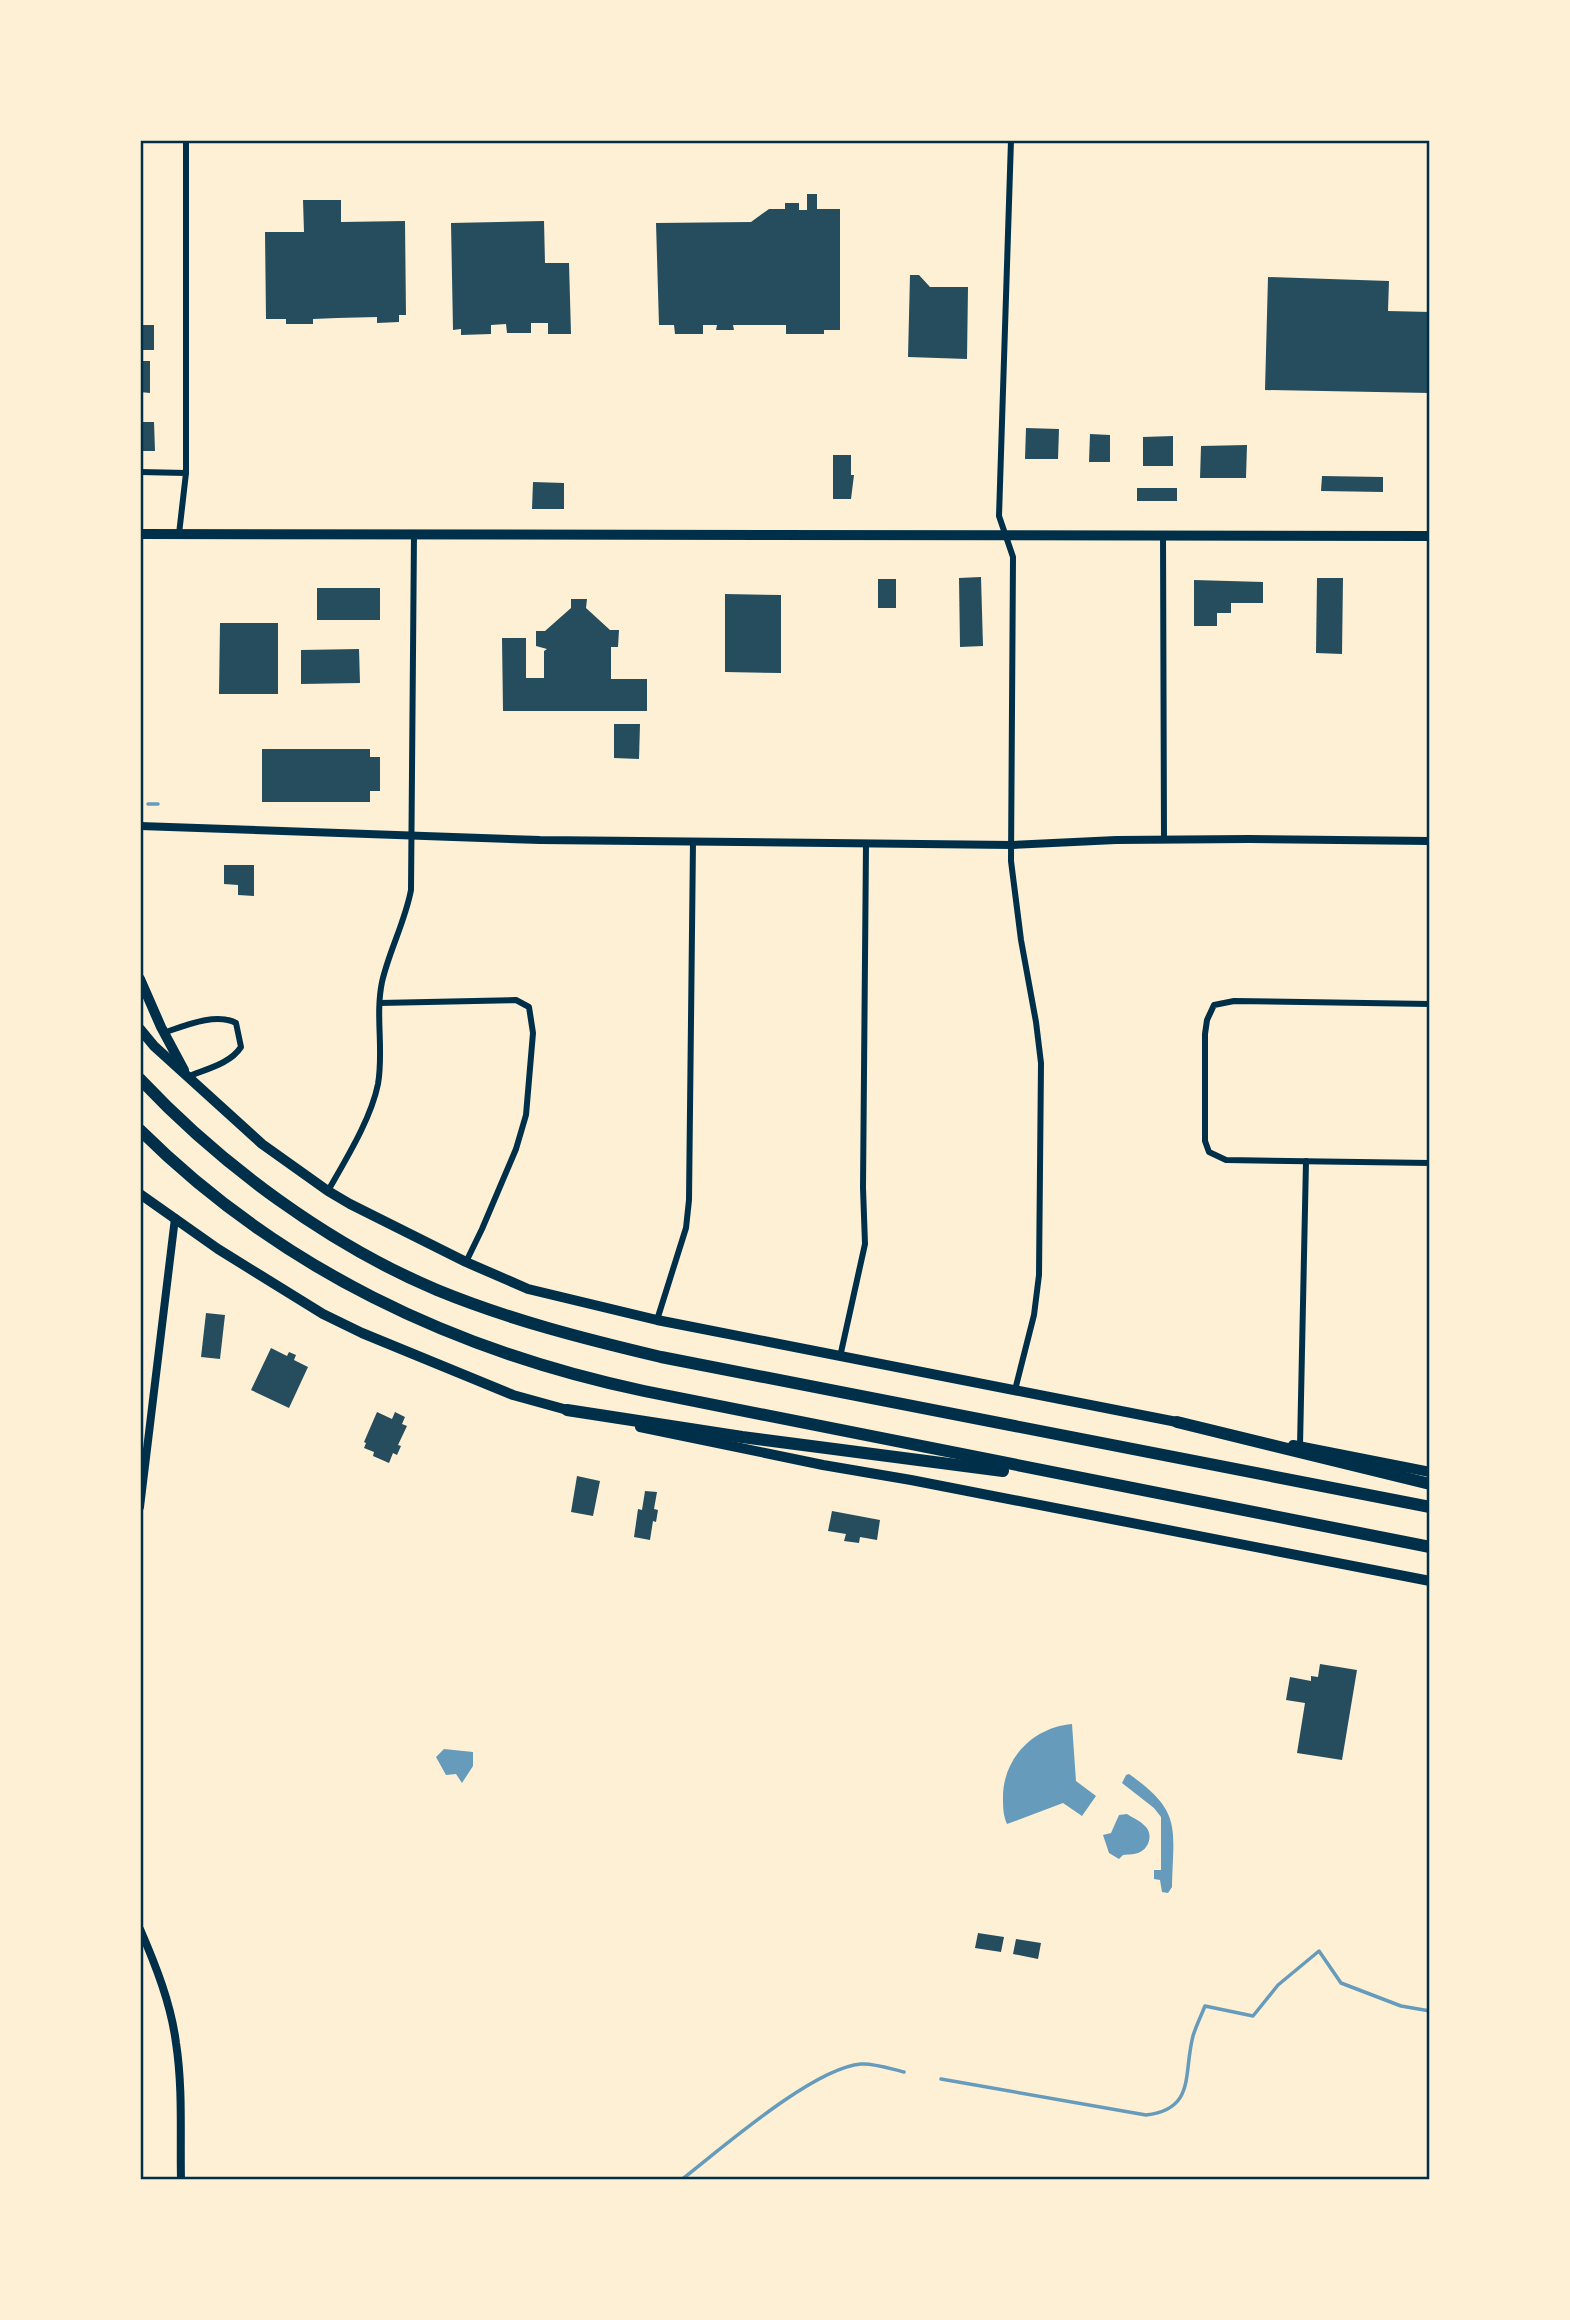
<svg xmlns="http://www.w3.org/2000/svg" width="1570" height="2320" font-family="Helvetica,sans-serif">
<rect width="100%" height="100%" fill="#fdf0d5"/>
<g fill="#669bbc">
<path d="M1072 1724 1076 1781 1096 1796 1082 1816 1063 1803 1007 1824C1003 1815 1003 1806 1003 1797 1003 1758 1034 1727 1072 1724Z"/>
<polygon points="444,1749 473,1752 473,1766 462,1783 456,1774 446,1775 436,1757"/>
<path d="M1129 1774C1183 1812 1173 1828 1172 1887L1168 1893 1162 1892 1160 1880 1154 1879V1870H1161V1817L1154 1808 1122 1783 1126 1775Z"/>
<path d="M1127 1814C1133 1818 1141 1821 1146 1827 1153 1835 1149 1848 1140 1852 1135 1855 1129 1854 1123 1855L1119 1859 1109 1853 1103 1835 1111 1833 1119 1815Z"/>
</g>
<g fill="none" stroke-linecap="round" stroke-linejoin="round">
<g stroke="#669bbc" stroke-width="3.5">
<polyline points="148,804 158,804"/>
<path d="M941 2079 1146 2115C1196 2109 1183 2074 1193 2036 1196 2026 1201 2016 1205 2006L1253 2016 1278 1985 1319 1951 1341 1983 1401 2006 1430 2011"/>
<path d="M681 2180C721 2149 813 2068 861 2064 874 2063 891 2069 904 2072"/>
</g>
</g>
<g fill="#264d5e">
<polygon points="807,194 817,194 817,209 840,209 840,330 824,330 824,334 786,334 786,325 733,325 734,330 716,330 717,325 703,325 703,334 675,334 674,325 659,325 656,223 751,222 769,209 785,209 785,203 799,203 799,210 807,210"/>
<polygon points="303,200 341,200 341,222 405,221 406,315 399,315 399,322 377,323 377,317 337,318 313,319 313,324 286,324 286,319 266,319 265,232 304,232"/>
<polygon points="544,221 545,263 569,263 571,334 548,334 548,323 531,323 531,333 507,333 506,324 491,325 491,334 461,335 461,329 453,330 451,223"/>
<polygon points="910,275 919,275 930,287 968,287 967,359 908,357"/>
<polygon points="1268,277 1389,281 1388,311 1430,312 1430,393 1265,390"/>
<rect x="140" y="325" width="14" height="25"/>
<polygon points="140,361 150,361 150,393 140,392"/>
<polygon points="140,422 154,422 155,451 140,451"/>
<polygon points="1026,428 1059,429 1058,459 1025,459"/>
<polygon points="1090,434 1110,435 1110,462 1089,462"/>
<polygon points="1173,436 1173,466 1143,466 1143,437"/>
<polygon points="1247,445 1246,478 1200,478 1201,446"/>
<polygon points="833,455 851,455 851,475 854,475 851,499 833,499"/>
<polygon points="1322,476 1383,477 1383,492 1321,491"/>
<polygon points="533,482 564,483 564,509 532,509"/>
<rect x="1137" y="488" width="40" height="13"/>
<polygon points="981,577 983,646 960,647 959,578"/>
<polygon points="1317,578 1343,578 1342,654 1316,653"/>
<rect x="878" y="579" width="18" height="29"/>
<polygon points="1194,580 1263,582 1263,603 1231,603 1231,613 1217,613 1217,626 1194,626"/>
<rect x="317" y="588" width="63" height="32"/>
<polygon points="725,594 781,595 781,673 725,672"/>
<polygon points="571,599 587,599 586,608 610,630 619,630 618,647 611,647 611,679 647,679 647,711 503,711 502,638 526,638 526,678 544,678 544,651 547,649 536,646 536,631 545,631 571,608"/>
<polygon points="220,623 278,623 278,694 219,694"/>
<polygon points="359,649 360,683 301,684 301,650"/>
<polygon points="614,724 640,724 639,759 614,758"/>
<polygon points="262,749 370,749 370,757 380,757 380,791 370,791 370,802 262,802"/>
<polygon points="224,865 254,865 254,896 238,895 238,885 224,884"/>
<polygon points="206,1313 225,1315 220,1359 201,1357"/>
<polygon points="271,1348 287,1356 289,1352 296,1355 294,1360 308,1367 289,1408 251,1390"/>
<polygon points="377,1412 392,1419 395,1412 405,1417 402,1424 407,1426 398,1445 401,1446 397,1455 393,1453 389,1463 373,1456 374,1452 364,1448 366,1443 364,1442"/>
<polygon points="577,1476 600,1481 593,1516 571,1512"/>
<polygon points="645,1491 657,1492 654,1509 658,1510 656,1522 653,1521 650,1540 634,1537 638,1509 642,1510"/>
<polygon points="832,1511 880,1520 877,1540 860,1537 859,1543 844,1541 846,1534 828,1531"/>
<polygon points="1320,1664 1357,1670 1342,1760 1297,1753 1305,1703 1286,1700 1290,1677 1311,1681 1311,1676 1318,1677"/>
<polygon points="978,1933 1004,1937 1001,1952 975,1948"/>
<polygon points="1016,1939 1041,1943 1038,1959 1013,1954"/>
</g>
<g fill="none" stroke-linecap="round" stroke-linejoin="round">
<g stroke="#003049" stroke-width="6">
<polyline points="1011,140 999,516 1013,557 1011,861 1021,940 1036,1022 1041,1063 1039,1275 1034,1315 1015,1390"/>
<polyline points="140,472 186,473"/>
<polyline points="179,534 186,473 186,140"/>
<polyline points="1163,535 1164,840"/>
<polyline points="380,1003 516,1000 529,1007 533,1033 526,1115 516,1149 482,1229 466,1262"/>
<polyline points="1430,1004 1234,1001 1214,1005 1207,1020 1205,1034 1205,1141 1209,1152 1226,1160 1430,1163"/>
<path d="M163 1033C184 1026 216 1012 236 1023L241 1047C230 1064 206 1069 187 1077"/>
<path d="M328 1191C346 1159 371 1119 378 1084 384 1050 375 1016 382 982 389 951 405 922 411 890L414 534"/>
<polyline points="657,1320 686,1228 689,1200 693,841"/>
<polyline points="840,1357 865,1244 863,1188 866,844"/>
<polyline points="1300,1446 1306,1161"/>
</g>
<g stroke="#003049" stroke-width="8">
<polyline points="140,826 540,840 1012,845 1116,840 1249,839 1430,841"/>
<polyline points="140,1507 175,1218"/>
<path d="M140 1929C156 1966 171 2004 176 2043 183 2088 180 2135 181 2180"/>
</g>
<g stroke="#003049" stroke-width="10">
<polyline points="140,979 161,1027 184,1070"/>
<polyline points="140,1029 154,1046 262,1144 328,1191 350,1204 466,1262 528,1289 657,1320 1182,1423"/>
<polyline points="140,1194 218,1249 323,1314 362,1333 513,1395 571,1411"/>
<polyline points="640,1427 823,1465 911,1480 1430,1581"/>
<polyline points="1293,1445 1430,1472"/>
</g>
<polyline stroke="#003049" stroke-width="10" points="140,534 1430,536"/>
<g stroke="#003049" stroke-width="12">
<path d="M140 1079C221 1165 328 1244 437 1290 510 1320 585 1339 661 1357L1430 1507"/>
<path d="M140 1130C279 1268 454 1351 644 1391L1430 1547"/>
<polyline points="567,1410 742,1437 1003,1471"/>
<polyline points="1177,1422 1430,1484"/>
</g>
</g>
<rect width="1570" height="2320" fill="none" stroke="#fdf0d5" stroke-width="284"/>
<rect x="142" y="142" width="1286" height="2036" fill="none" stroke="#003049" stroke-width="2.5"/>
</svg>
